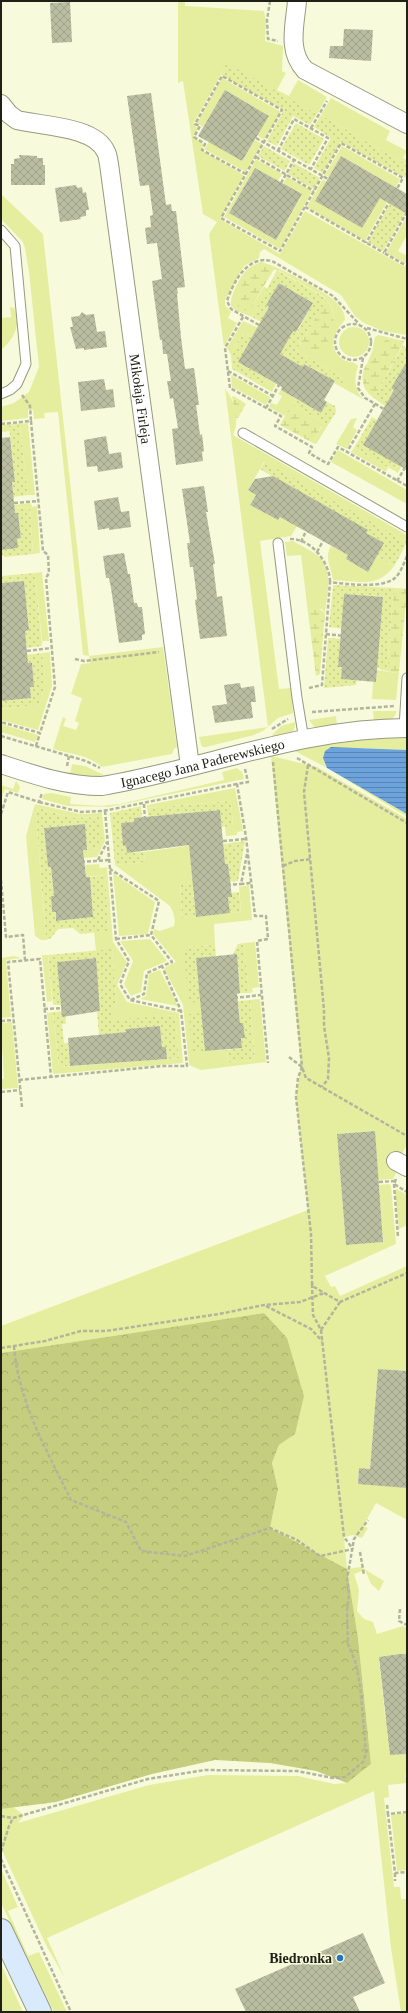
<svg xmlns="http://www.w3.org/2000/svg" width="408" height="2013" font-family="Georgia,serif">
<defs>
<pattern id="forest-crowns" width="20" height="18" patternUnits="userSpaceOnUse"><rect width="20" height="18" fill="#c5ce7f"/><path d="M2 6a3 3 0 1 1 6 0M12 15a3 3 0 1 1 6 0" fill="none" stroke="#a9b16d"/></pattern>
<pattern id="wetland-marsh" width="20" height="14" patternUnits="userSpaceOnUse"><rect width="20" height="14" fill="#e5ee9e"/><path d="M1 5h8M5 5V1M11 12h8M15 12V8" fill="none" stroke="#c4cc87"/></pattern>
<pattern id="garden-dots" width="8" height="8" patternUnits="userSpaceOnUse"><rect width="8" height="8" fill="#e5ee9e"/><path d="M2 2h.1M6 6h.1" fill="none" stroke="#c4cc87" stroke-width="1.8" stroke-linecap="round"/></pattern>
<pattern id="water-rules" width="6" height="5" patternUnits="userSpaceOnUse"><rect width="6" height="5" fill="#6da3dd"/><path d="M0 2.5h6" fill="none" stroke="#5984b2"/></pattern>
<pattern id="building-cross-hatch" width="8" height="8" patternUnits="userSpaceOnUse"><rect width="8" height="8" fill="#babea1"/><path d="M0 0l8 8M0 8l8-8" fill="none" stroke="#a0a38a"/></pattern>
</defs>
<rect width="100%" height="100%" fill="#f7fbdc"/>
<g fill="#e5ee9e">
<polygon points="178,1 185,1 185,6 264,11 266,22 265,41 283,46 282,71 286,73 277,90 289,96 298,80 327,97 317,114 227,64 193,124 198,128 193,137 204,144 201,150 244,175 220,219 280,254 305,211 407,268 407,335 383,331 364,323 355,316 341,295 264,249 260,252 259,258 244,266 225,300 225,305 231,312 228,318 237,323 224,347 209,234 217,222 203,214 183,81 178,83"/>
<polygon points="222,78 281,112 264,140 257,135 269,116 225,91 203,127 197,123"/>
<polygon points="331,98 390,131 386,140 407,151 403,158 407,160 407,165 321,115"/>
<polygon points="255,140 262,144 246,172 204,149 209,142 242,161"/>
<polygon points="342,146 400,179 365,241 307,207 323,179 327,182 316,201 362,228 388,183 341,156 329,177 325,175"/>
<polygon points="256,159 282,174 278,181 255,168 229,213 276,240 302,195 283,184 287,177 312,191 280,249 224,217"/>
<path d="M1 194 43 234 89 656 163 647 177 747 174 749 172 754 102 767C86 754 73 755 53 749L63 717 66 719 63 726 76 730 79 723 75 721 82 698 71 694 81 664 90 663 89 656 83 655 58 412 44 413 45 418 34 419 33 410H28V418L1 421V407L14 403 29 392 39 367 29 272 25 248 23 242 1 219Z"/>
<polygon points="407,216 407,235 398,251 407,256 407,264 386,253"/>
<path d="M261 262C274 264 326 292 335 301 341 307 345 312 345 320 334 332 326 349 344 360 349 363 354 361 358 366 354 379 354 389 363 399L334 383 344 379 296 350 301 342 300 346 325 345C331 331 340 311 326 300V298L278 270H273L274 269 250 309 264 287 268 288 252 317C246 314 236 312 232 307 227 300 241 275 247 270 251 266 256 264 261 262Z"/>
<path d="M10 307 14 308C22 325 14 339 1 350V318L11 317Z"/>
<polygon points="243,321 258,328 252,338 243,333 231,355 227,348"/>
<circle cx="354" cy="342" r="15"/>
<path d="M378 335 391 338C380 341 381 347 375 356 372 359 369 362 366 366L372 352 375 337Z"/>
<polygon points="232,369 262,384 266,378 276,384 272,392"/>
<polygon points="231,375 270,397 266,405 232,387"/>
<path d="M225 389C235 400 240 421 233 435L407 535V542L264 462 248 490 256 495 250 505 278 520 280 517 297 526 291 536 260 541 279 689 291 688 293 713 278 718 263 731 254 735 206 747H202L199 737 268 727Z"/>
<polygon points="281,390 296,399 293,405 328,425 316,444 313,443 322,426 288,410 285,416 269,407 271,403 277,405 282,396 278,394"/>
<polygon points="357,418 353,427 357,430 347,449 336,444 351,419"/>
<polygon points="28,423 35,495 28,495 20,425 9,426 10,431 1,432 1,425"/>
<polygon points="354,448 385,466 401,467 398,473 388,467 386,472 351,452"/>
<polygon points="338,450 407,490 407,504 331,462"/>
<polygon points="31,503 32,507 37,506 40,553 33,554 30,507 14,508 14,505"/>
<path d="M293 541C301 546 311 550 318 556 334 569 327 595 325 613L322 609H311L308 613 301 555 287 556 285 542Z"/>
<path d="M331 546 348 555 346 559 368 571 376 556 394 566C378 589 357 581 333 580 331 567 324 558 331 546Z"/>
<polygon points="42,572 49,641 42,641 35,573"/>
<polygon points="50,652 52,686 38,730 1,720 1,709 39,705 46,684 42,653"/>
<polygon points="377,670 396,673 399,671 396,700 372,699 373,682 376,682"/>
<path d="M373 711H397C393 723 385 722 374 723Z"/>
<polygon points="336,716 337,727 316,729 309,720"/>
<polygon points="295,722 295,727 292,733 273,738 272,735 281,726"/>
<polygon points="1,724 38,735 35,742 1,732"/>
<polygon points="407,738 407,750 331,747 324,763 327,768 293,750 368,739"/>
<path d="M271 756 317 767 407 819V1145C399 1155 400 1168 393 1179L378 1180 374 1131 337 1134 346 1245 383 1242 379 1185 389 1184 391 1186 396 1244 325 1276 331 1287 335 1286 340 1296 407 1266V1371L378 1369 370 1469 359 1468 358 1483 407 1488V1520L376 1503 363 1526 368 1528 362 1538 353 1535 344 1537 347 1569 361 1567 384 1581 379 1591 371 1584 365 1570 354 1574 359 1590 357 1611 364 1619 373 1622 377 1634 403 1626 407 1628V1654L379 1657 385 1716 391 1728 387 1729 388 1738 392 1737V1745L389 1746 390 1755 407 1754V1773L405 1776 407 1778V1783L388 1785 389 1797 384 1798 394 1887H400L401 1899H407V2012H401L391 1948 374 1791 47 1938 65 1978 47 1947 1 1848V1809L13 1807 24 1815 18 1823 149 1785 208 1775 298 1776 334 1784 347 1783 371 1764 358 1638 347 1569 270 1528 278 1489 272 1463 279 1445 295 1434 264 1313 1 1353V1326L308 1210 296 1097 301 1066Z"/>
<polygon points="72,764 85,766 106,776 94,777 70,775"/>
<polygon points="237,768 242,772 244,779 109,807 67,806 42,799 44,794 51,793 71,797 70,804 101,806 120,804 224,780 222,772"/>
<polygon points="334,772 407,813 407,817"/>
<polygon points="16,781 20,787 18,793 5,789 1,798 1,785 13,789"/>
<polygon points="235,788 243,831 237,832 237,835 226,836 225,826 233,826 231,801 147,808 147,805"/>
<polygon points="35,804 80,814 102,813 105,841 97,857 84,858 83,850 98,848 100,817 72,818 38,808 36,816 46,940 41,940 35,936 26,836"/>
<path d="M193 845C190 859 190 869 196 882L180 884 182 918 241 912 239 887 249 885 252 920 214 924 215 945 184 947 204 1002 193 1051 226 1050 228 1062 255 1060 250 1000 260 999 266 1062 201 1070 189 1065 183 1005 164 968 176 962 153 934 154 929 160 931 174 926C176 919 173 912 170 906L115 865 145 862 144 852Z"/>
<polygon points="99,864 100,868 107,867 113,942 127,962 117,985 127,1002 179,1013 183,1063 53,1074 47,1013 53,1012 59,1067 179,1058 175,1015 111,1021 111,1010 117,1009 112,950 96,951 94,932 109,931 105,875 86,877 85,865"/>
<polygon points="113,873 155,902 148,934 119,936"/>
<polygon points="150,939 167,961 144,971 141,992 131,996 124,984 133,961 120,941"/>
<polygon points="255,942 259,987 252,988 253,992 249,993 244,943"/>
<polygon points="42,955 48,955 52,1001 47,1002"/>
<polygon points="14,956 21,958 6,960 11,1017 1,1018 1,958"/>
<polygon points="160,970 178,1006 140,999 146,996 149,974"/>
<polygon points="12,1022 18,1088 1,1089 1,1079 4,1079 1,1028 2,1023"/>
<polygon points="397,1189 407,1195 407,1225 399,1229 395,1190"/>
<polygon points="407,1813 407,1870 397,1871 391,1815"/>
<polygon points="1,1869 18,1907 8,1911 28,1956 39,1952 67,2012 54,2012 1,1903"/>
<polygon points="1,1964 23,2012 1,2012"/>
</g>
<polygon fill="url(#forest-crowns)" points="264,1313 287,1338 304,1396 295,1434 279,1445 272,1463 278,1489 270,1528 347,1569 358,1638 371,1764 347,1783 316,1771 270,1763 215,1760 152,1774 56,1802 1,1809 1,1353"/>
<g fill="url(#wetland-marsh)">
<path d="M258 267H270L274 269 250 309 243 311 238 308C236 292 244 275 258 267Z"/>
<path d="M326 300C344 314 328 367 300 346L301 342Z"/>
<path d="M391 338 404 341V342L374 398C363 391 359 377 366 365 369 361 373 359 375 355 381 346 380 341 391 338Z"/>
<polygon points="234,396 246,404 238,418 236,418 232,397"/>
<polygon points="293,408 322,425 313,443 280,425 288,410"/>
<polygon points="397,588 407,589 407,593 399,671 396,673 387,671 393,595"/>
<polygon points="317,607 325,613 320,674 316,676 308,613 311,609"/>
</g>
<g fill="url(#garden-dots)">
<polygon points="227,63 317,114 310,125 293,116 277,146 267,141 284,110 221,75"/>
<polygon points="321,115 407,165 406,178 341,142 323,173 314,168 331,138 314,127"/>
<polygon points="296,123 324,139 309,165 281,149"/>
<polygon points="264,146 290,161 285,171 258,156"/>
<polygon points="294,163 320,178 314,189 288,174"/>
<polygon points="390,204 405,213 383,251 368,242"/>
<polygon points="277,270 327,299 296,350 344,379 341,385 305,364 303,367 278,353 293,331 297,332 313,303 279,283 266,305 269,307 261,322 252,317"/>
<polygon points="243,333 252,338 238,362 266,378 262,384 232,369 231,355"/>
<polygon points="403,345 407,348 407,368 404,366 391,388 394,390 385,406 374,398"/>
<polygon points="296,399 321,413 327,402 335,406 336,412 328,425 293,405"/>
<polygon points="372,417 377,420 368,436 401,467 385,466 354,448"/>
<polygon points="20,425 28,495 13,497 12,482 15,482 9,426"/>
<polygon points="265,462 407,542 396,563 394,566 376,556 366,533 260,469"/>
<polygon points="30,507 33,554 5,557 1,554 1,550 18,548 17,538 21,537 18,513 15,513 14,508"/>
<polygon points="35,573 42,646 27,648 25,631 29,630 24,581 1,583 1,576"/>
<polygon points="333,585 397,588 393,595 387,671 377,668 383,597 344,594 342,621 345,629 329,627"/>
<polygon points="328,638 344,639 340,645 338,667 342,667 341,679 357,680 356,685 324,688"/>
<polygon points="42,653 46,684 39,705 1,709 1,701 31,698 30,687 34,687 32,663 28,663 27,655"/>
<polygon points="231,801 233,826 221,827 219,810 158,816 149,820 147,808"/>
<polygon points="141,806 142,817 134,818 134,822 121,824 123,845 126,845 127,853 144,852 145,862 115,865 110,813"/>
<polygon points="38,808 72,818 100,817 102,841 98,848 87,850 84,824 44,828 48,867 51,867 54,896 51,896 52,912 56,912 56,921 93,917 90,877 105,875 109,931 80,934 73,928 58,929 51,938 46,940 36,816"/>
<polygon points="245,841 238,881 227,882 229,873 228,864 225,864 223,844"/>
<polygon points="196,882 193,891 196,916 230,913 228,897 231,893 239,892 241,912 182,918 180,883"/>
<polygon points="244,943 249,993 240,993 237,954 233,954 238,944"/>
<polygon points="215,945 216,956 196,958 200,1002 188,1003 184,947"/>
<polygon points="112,949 117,1009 111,1010 111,1020 175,1015 179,1058 167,1059 166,1047 162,1047 160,1026 126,1029 126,1032 99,1035 97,1012 100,1011 99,996 95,996 95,958 57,962 61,1005 53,1005 48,955"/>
<polygon points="250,1000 255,1060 228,1062 226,1050 242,1048 241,1038 244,1038 243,1023 240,1023 238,1001"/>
<polygon points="65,1011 66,1024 62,1024 64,1043 68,1043 70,1066 59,1067 53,1012"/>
<polygon points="202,1013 205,1051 192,1051 189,1014"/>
</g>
<polygon fill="url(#water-rules)" points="331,747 407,750 407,814 327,768 323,758 325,751"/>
<g fill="url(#building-cross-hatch)">
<polygon points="70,2 72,42 52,43 50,3"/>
<polygon points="344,29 373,30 371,61 329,58 330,46 343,46"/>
<polygon points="225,90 269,116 242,161 198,136"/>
<polygon points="151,93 166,205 171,204 172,211 176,211 185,287 177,288 178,294 177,294 181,337 185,369 194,368 199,405 196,405 200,435 202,434 204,451 202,452 203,461 176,465 172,429 178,428 173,398 170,399 167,381 171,381 167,354 163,354 162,340 160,340 152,281 162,279 157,243 147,244 145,228 151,227 150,216 153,215 149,185 140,186 127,96"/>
<polygon points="19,155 37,156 37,158 43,158 43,165 45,165 45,185 11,185 11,164 14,164 14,159 20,158"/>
<polygon points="341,156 407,194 407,214 380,198 362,228 315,201"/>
<polygon points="255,168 302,194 276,240 229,213"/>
<polygon points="76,185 77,188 82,187 83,193 86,192 89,210 86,210 86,216 80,217 81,219 60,222 55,188"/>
<polygon points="279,283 313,303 296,332 293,331 280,354 303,367 304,364 335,381 324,400 327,402 321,413 281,390 282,387 238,362 269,307 266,305"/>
<polygon points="82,312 86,315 94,314 97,332 105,331 107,347 84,350 84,348 76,349 70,327 73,327 71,317 79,316"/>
<polygon points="407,361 407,470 363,445 394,390 391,388"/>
<polygon points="104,379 106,390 113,389 115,407 81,411 78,382"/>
<polygon points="106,436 109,454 121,452 123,468 98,472 97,466 87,467 84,440"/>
<polygon points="10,437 15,482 12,482 15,513 18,513 21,538 17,538 18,548 1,550 1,438"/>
<polygon points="273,476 368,530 366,533 384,543 368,572 346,559 348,555 280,517 278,520 250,505 256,495 248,490 255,479"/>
<polygon points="204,486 208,512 206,512 215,564 213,564 217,597 222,596 227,636 200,639 195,600 197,599 193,567 190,567 187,543 190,543 182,489"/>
<polygon points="118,497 121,512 129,511 131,527 109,530 109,528 98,530 94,501"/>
<polygon points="124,553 128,574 130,574 134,603 137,603 138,607 142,607 145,634 142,635 142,640 119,643 111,588 109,578 106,578 103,556"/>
<polygon points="24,581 29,630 25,631 28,663 32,663 34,687 30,687 31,698 1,701 1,583"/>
<polygon points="344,594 383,597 376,682 341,679 342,667 338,667"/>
<polygon points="240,683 241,688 254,686 256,702 251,702 253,718 215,723 212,706 227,704 224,685"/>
<polygon points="220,810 225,864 228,864 232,897 228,897 230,913 196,917 189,845 127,853 126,845 123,846 121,823 134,822 134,818"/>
<polygon points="85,824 87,850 83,850 86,877 90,877 93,917 56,921 56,912 52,912 51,896 54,896 51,867 48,867 44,828"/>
<polygon points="237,954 240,993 237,994 240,1023 243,1023 245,1038 241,1038 242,1048 205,1051 196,958"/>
<polygon points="96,958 100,1011 62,1017 57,962"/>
<polygon points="160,1026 162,1047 166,1047 167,1059 70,1066 68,1038 126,1032 126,1029"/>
<polygon points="375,1131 383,1242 346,1245 337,1134"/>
<polygon points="378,1369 407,1371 407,1488 358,1484 359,1468 370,1469"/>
<polygon points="400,1654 407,1654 407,1754 390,1755 379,1657"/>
<polygon points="363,1933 385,1983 353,1997 360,2012 246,2012 235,1989"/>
</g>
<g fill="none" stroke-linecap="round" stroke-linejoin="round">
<g stroke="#969a7e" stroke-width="11">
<g id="lane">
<polyline points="1,230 15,246 26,364 17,384 10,390 1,394"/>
<polyline points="243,433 407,527"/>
<polyline points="278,543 297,698 304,740"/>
<polyline points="404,728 407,678"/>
</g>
</g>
<g stroke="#969a7e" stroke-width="20">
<g id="street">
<path d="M297 1C295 25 287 51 305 70L407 124"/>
<path id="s1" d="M1 104 9 114 17 120C41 126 95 126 106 152 108 155 108 160 109 164L190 766"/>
<path id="s2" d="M1 764C34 775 66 786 102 786 204 769 302 728 407 728"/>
<polyline points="396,1161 407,1167"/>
</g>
</g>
<g stroke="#969a7e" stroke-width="24">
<polyline id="secondary" points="1,1930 40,2012"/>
</g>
<g stroke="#b2b59c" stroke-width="2.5" stroke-dasharray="4 2" stroke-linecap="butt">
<polyline points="270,1 267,20 268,39 278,41"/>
<polyline points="311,128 327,101"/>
<polyline points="256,138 328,179"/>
<polyline points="278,151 294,119 328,138 311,169"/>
<polyline points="256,157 314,191"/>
<polyline points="246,174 202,150 205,144 194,137 200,126 195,124 222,76 282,110 221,218 280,251 341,143 403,178 366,243"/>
<polyline points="281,183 294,160"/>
<polyline points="305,207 384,253"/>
<polyline points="407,212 384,253 407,266"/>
<polyline points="243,317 225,348 230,388 281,416 275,426 312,447 309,453 328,464 338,447 347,452"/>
<circle cx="353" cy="342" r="18"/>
<path d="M259 325 231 309 227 301C234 280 248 255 272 261L333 296 359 324"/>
<polyline points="367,328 407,339"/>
<polyline points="363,358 358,388 365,398 384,409"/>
<polyline points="228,371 273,396"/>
<polyline points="22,395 30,406 31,421"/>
<polyline points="375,404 347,452 407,486"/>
<polyline points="266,408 280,383"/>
<polyline points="1,424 31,421 43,551 48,555 49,573 46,578 55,687 40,733 1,722"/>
<polyline points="397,481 406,466"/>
<polyline points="14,503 39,501"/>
<path d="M290 539C311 538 330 563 330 582"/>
<polyline points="301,542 306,531"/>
<polyline points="317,552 323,541"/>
<polyline points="326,634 344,636"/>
<polyline points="27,651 52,648"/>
<polyline points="75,659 84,661 159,652"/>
<path d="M309 688 322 685 330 582C345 584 382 589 395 578 400 574 404 563 407 556"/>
<polyline points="312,712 395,706"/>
<polyline points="272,729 288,719"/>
<polyline points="1,736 86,761 100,768"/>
<polyline points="36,746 40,733"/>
<polyline points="297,758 407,823"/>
<polyline points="273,762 302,1067 298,1078 296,1097 311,1234 312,1283 314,1287 340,1302 407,1273"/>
<polyline points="308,765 304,792 324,1010 324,1026 329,1058 328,1079 322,1087"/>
<polyline points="67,766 69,756"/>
<polyline points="245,769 248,782 237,784 246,837 255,916 266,916 268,939 257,941 268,1063"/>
<polyline points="39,802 81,812 103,811 237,784"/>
<polyline points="144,804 145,821"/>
<polyline points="105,811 116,939 129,961 120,984 130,1000 181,1011"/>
<polyline points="1,814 8,792 39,802 42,793"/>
<polyline points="223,841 246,839"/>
<polyline points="247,854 241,884 251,883"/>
<polyline points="98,860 107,842"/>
<polyline points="81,862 109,860"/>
<polyline points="283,866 295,861 311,859"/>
<polyline points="1,880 6,937 23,935 25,960"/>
<polyline points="227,885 241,884"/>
<polyline points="116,939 151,935"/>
<polyline points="234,998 261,995"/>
<polyline points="131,1000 144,994 147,973 162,966"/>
<polyline points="44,1009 65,1008"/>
<polyline points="1,1021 14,1020"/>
<polyline points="289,1057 302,1067 306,1078 407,1136"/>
<polyline points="19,1080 162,1066 187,1066 181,1011 162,966 172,962 151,935 159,901 110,869"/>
<polyline points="1,1092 20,1090"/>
<polyline points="22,1107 8,962 40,959 51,1077"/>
<polyline points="396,1179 394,1184 407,1192"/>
<polyline points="379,1182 395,1181"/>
<polyline points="394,1184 398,1237"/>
<polyline points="312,1284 313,1315 321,1330 340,1302"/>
<polyline points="266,1306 311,1329 322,1341"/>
<polyline points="321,1330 344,1537 353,1549"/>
<path d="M14 1346C18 1401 47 1451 71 1500L126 1522 141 1551 185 1556 270 1528 297 1540 320 1556 353 1549"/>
<polyline points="1,1348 45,1341 81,1331 106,1331 219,1314 264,1305 300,1302 321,1294 327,1294"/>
<polyline points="360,1552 364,1575"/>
<polyline points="400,1609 399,1621 407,1625"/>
<polyline points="387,1805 388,1814"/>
<polyline points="407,1812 388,1814 395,1873 407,1872"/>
<polyline points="1,1816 13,1818 148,1779 205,1770 297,1771 333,1778 345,1777 363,1762 366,1753 360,1685 355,1661 348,1644 347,1611 349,1594 347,1579 354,1539 368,1520"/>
<polyline points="1,1852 9,1826 13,1818"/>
<polyline points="1,1859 71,2012"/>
<polyline points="395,1873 395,1881"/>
</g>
<use href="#lane" stroke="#fff" stroke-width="9"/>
<use href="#street" stroke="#fff" stroke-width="18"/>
<use href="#secondary" stroke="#d9eafc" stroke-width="22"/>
</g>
<circle fill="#2276c4" stroke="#f7fbdc" stroke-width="1.5" cx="340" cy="1958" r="4"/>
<g text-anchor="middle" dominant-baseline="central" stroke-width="3" stroke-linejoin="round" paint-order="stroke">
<g font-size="14" fill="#202116" stroke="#f7fbdc">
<text stroke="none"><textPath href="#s1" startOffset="370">Mikołaja Firleja</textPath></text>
<text stroke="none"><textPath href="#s2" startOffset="207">Ignacego Jana Paderewskiego</textPath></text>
</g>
<g font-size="14" font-weight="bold" fill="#202116" stroke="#f7fbdc" text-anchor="end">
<text x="332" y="1958">Biedronka</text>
</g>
</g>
<rect width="408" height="2013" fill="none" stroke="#202116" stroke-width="4"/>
</svg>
